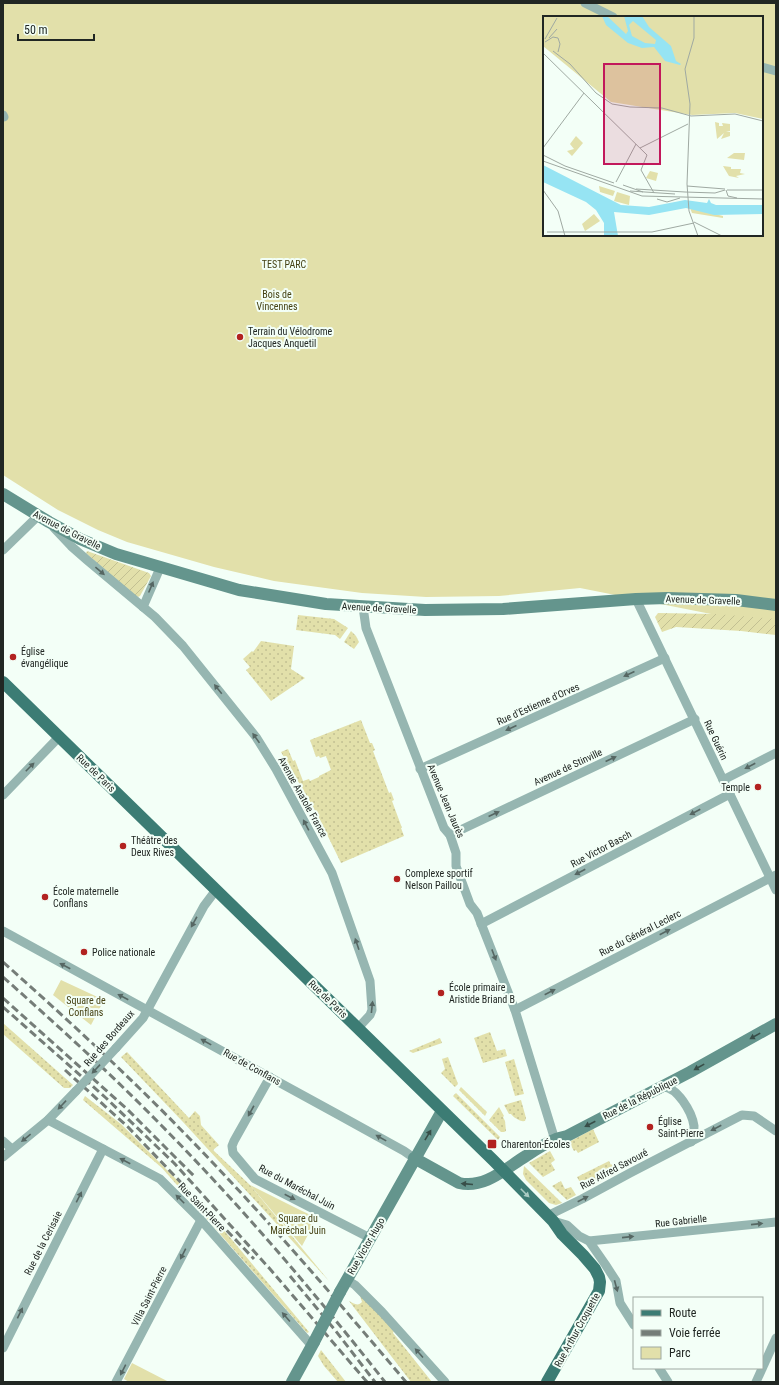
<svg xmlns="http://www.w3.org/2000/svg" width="779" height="1385" font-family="'Roboto Condensed',sans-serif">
<defs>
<pattern id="grass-dots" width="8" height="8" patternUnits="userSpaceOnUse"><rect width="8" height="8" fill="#e2e0aa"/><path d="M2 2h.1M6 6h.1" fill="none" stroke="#c2c092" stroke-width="1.8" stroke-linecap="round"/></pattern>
<pattern id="garden-furrows" width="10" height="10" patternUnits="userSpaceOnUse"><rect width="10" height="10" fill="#e2e0aa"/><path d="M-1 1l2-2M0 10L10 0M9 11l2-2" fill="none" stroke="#c2c092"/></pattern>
</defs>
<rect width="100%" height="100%" fill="#f3fff7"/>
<g fill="url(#grass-dots)">
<polygon points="298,615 334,619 348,628 340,639 335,635 296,630"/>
<polygon points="351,631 356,636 359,642 354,649 344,642"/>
<polygon points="261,641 294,646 291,669 305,678 271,701 246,670 250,667 243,659 252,651 253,652"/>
<polygon points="361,720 370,743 372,743 375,750 373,751 389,793 391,792 394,800 392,801 402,828 401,828 404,836 341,863 316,812 281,752 288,749 293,761 295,760 303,781 309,779 310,781 319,777 319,776 331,770 326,756 320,758 319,756 316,757 310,740"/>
<polygon points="3,1023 73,1085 70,1088 64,1088 3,1034"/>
<polygon points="490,1032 497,1051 505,1049 507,1056 483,1063 474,1038"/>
<polygon points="440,1038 442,1043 413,1053 409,1051"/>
<polygon points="127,1052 189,1118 195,1111 200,1116 201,1125 219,1145 213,1150 250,1185 329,1281 183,1122 121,1057"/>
<polygon points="448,1057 458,1084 455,1087 441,1073 445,1069 442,1059"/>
<polygon points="514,1059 524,1094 515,1096 505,1062"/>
<polygon points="461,1087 487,1112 485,1116 459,1090"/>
<polygon points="456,1093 500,1137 498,1140 453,1096"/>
<polygon points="85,1096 121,1124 178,1181 228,1235 309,1332 307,1333 162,1168 83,1100"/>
<path d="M521 1100 526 1118 525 1121C520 1122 513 1117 511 1114H509L504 1105Z"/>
<polygon points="499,1107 504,1116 503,1117 505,1121 506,1131 504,1132 501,1132 489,1120"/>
<polygon points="593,1129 599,1142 578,1153 576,1150 574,1151 569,1142"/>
<polygon points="550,1151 555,1160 551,1163 555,1170 543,1177 529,1163"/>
<polygon points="609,1161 611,1165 612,1164 617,1173 584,1190 577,1177"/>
<polygon points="524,1166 562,1203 556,1205 549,1203 526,1180 523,1174"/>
<polygon points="561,1181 565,1189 571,1187 576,1195 567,1200 552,1186"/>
<path d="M359 1293 395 1329 393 1333 432 1382H411L349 1301C353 1303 358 1307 362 1302Z"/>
<polygon points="321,1350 346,1382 338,1382 324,1366 318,1356"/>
</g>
<g fill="#e2e0aa" fill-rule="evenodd">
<path d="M3 3H776V627L580 588 499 596 426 597 362 593 274 581 214 567 127 542 98 530 58 510 3 475ZM544 17H762V235H544Z"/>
<polygon points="61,980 104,1000 91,1025 53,995"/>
<polygon points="250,1185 300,1210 317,1218 302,1246"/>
<polygon points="132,1363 169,1382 129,1382 124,1379"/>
</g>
<g fill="url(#garden-furrows)">
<polygon points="87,551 149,573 151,576 140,596 138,597 134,595 88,555 86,553"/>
<polygon points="658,613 716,614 776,619 776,635 741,631 676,627 662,632 655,617"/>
</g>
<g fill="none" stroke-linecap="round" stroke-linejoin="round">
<g stroke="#96b6b1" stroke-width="9">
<polyline points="585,3 613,17"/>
<polyline points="762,67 776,71"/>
<polyline points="3,115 4,117"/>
<polyline points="54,528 71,546 87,560 155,617 183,646 256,737 276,769 332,873 370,981 372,1010 370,1015 358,1028"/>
<polyline points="3,550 38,516"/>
<polyline points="636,599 776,890"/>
<polyline points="143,607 160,568"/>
<polyline points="363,607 366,628 444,828 450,835 456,853 456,866 470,904 477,913 515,1010 555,1140"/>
<polyline points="420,769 665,658"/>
<polyline points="723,780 776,753"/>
<polyline points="3,795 59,737"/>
<polyline points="450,835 695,719"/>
<polyline points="481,924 730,794"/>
<polyline points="3,931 337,1114 404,1151 414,1158"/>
<polyline points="515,1010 776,875"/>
<polyline points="116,1048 143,1018 204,906 216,890"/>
<polyline points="270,1077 234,1141 232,1146 233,1153 255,1179 370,1238"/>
<path d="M662 1087C677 1086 692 1112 694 1126 694 1132 692 1137 691 1142"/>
<polyline points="48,1120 160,1179 201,1220 312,1346"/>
<polyline points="3,1141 12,1149"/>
<polyline points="3,1157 48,1120 76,1091"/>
<polyline points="547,1216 582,1199 630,1173 742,1115 754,1116 776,1131"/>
<polyline points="553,1221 567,1225 579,1236 589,1241 605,1264 616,1281 620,1303 634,1325"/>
<polyline points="589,1241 776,1222"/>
<polyline points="347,1280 355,1285 382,1312 445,1382"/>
<polyline points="3,1348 103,1149"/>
<polyline points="659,1368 668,1382"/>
<polyline points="116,1382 201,1220"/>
<polyline points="756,1382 776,1338"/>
</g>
<g stroke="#64958d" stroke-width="12">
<polyline points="3,494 49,522 80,539 116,554 239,590 326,604 425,610 503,609 636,599 667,598 736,600 776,605"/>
<path d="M414 1158 459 1183C485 1189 506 1168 526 1156 535 1150 546 1143 556 1139 559 1138 563 1137 567 1136L690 1072 776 1024"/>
<polyline points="340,1292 442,1111"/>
<polyline points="292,1382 314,1342"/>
</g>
<polyline stroke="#3c7c74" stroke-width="12" points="3,682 493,1160 553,1221 562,1234 583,1255 595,1269 599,1277 600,1282 599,1291 547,1382"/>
<g stroke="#757d78" stroke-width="3" stroke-dasharray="8 4" stroke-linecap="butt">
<path d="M3 962C67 1019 130 1077 189 1138 265 1216 336 1299 406 1382"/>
<path d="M3 977C57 1025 111 1074 162 1126 242 1207 315 1293 385 1382"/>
<polyline points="3,998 128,1110 196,1178"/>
<polyline points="3,1007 106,1098 174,1163 270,1269 367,1382"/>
<polyline points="65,1070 128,1127 254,1259"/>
<polyline points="290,1276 335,1330 375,1382"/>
</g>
<polyline stroke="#96b6b1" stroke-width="9" points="76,1091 116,1048"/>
<polyline stroke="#64958d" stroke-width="12" points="314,1342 340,1292"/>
</g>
<defs><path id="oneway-solid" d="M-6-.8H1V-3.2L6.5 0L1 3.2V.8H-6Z"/></defs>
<g fill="#566763">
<use href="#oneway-solid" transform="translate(100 571) rotate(40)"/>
<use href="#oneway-solid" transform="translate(151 587) rotate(-67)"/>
<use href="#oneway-solid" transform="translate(629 674) rotate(156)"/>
<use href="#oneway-solid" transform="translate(218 689) rotate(-129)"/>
<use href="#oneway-solid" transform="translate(511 728) rotate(156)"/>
<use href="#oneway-solid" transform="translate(256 738) rotate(-125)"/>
<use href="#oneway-solid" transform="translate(611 759) rotate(-25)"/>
<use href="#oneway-solid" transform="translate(750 766) rotate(152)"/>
<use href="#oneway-solid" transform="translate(30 767) rotate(-45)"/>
<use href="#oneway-solid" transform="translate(695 812) rotate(152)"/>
<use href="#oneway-solid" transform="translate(494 814) rotate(-25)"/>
<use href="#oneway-solid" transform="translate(306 825) rotate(-118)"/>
<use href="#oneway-solid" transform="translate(580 872) rotate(152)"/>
<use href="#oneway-solid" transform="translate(194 922) rotate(119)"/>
<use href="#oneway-solid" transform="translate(665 932) rotate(-27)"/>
<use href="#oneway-solid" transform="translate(357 944) rotate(-109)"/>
<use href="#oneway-solid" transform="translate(494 955) rotate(69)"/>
<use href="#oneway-solid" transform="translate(65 966) rotate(-152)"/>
<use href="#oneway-solid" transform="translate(550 992) rotate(-27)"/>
<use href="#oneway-solid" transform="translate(123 997) rotate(-152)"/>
<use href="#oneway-solid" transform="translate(372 1007) rotate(-84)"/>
<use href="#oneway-solid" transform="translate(206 1042) rotate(-151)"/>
<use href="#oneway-solid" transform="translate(96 1069) rotate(133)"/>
<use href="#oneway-solid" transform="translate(62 1105) rotate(133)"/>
<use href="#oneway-solid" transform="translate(251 1111) rotate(119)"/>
<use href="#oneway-solid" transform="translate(716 1128) rotate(152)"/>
<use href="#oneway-solid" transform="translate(26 1138) rotate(141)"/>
<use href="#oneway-solid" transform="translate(381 1138) rotate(-151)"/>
<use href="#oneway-solid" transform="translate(125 1161) rotate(-152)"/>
<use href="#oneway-solid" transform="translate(79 1197) rotate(-63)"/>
<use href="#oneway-solid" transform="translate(290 1197) rotate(27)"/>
<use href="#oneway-solid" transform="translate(180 1199) rotate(-135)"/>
<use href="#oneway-solid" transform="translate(583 1199) rotate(-27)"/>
<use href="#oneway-solid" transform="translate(757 1224) rotate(-6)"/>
<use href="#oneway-solid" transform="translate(628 1237) rotate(-6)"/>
<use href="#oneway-solid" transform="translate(183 1254) rotate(117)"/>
<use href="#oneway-solid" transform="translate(616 1286) rotate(75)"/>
<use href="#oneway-solid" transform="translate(20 1313) rotate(-64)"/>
<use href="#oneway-solid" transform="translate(286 1317) rotate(-131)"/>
<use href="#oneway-solid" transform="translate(419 1353) rotate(-132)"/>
<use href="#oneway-solid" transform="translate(123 1370) rotate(117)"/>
</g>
<g fill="#384e48">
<use href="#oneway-solid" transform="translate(755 1036) rotate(151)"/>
<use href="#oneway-solid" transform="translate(699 1067) rotate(151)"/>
<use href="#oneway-solid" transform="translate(590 1124) rotate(153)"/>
<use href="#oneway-solid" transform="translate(428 1135) rotate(-59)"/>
<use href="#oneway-solid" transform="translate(467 1184) rotate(-175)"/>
</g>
<use fill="#aacbc3" href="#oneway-solid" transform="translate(525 1193) rotate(45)"/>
<g fill="#b22220" stroke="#f3fff7" stroke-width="1.5">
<circle cx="240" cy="337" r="4"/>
<circle cx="13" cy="657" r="4"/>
<circle cx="758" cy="787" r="4"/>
<circle cx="123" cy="846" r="4"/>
<circle cx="397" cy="879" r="4"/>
<circle cx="45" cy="897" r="4"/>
<circle cx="84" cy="952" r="4"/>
<circle cx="441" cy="993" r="4"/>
<circle cx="650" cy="1127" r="4"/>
<rect x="487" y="1139" width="10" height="10" rx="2"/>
</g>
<g text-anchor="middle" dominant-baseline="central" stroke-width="4" stroke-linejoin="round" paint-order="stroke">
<g font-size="10" fill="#454213" stroke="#f3fff7">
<text x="284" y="264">TEST PARC</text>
<text x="277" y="294">Bois de<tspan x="277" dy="12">Vincennes</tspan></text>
<text x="86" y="1000">Square de<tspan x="86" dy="12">Conflans</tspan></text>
<text x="298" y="1218">Square du<tspan x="298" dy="12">Maréchal Juin</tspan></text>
</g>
<g font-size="10" fill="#212723" stroke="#f3fff7" text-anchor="start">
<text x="248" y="331">Terrain du Vélodrome<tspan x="248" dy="12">Jacques Anquetil</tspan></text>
<text x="21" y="651">Église<tspan x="21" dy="12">évangélique</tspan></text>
<text x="750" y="787" text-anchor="end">Temple</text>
<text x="131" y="840">Théâtre des<tspan x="131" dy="12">Deux Rives</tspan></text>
<text x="405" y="873">Complexe sportif<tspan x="405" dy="12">Nelson Paillou</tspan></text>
<text x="53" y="891">École maternelle<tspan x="53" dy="12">Conflans</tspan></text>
<text x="92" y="952">Police nationale</text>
<text x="449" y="987">École primaire<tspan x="449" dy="12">Aristide Briand B</tspan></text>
<text x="658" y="1121">Église<tspan x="658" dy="12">Saint-Pierre</tspan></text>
<text x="501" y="1144">Charenton-Écoles</text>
</g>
<g font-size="10" fill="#212723" stroke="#f3fff7">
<text transform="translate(67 530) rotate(27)">Avenue de Gravelle</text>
<text transform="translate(703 600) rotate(2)">Avenue de Gravelle</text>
<text transform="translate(379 608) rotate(3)">Avenue de Gravelle</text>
<text transform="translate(538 704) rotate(-24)">Rue d'Estienne d'Orves</text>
<text transform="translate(716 740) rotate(65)">Rue Guérin</text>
<text transform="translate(568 767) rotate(-25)">Avenue de Stinville</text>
<text transform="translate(96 773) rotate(44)">Rue de Paris</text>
<text transform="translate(303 797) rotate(61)">Avenue Anatole France</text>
<text transform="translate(446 801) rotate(67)">Avenue Jean Jaurès</text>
<text transform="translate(601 849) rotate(-28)">Rue Victor Basch</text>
<text transform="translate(640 933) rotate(-27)">Rue du Général Leclerc</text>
<text transform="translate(328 999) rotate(44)">Rue de Paris</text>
<text transform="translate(109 1038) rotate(-49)">Rue des Bordeaux</text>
<text transform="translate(252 1067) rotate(29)">Rue de Conflans</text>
<text transform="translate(640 1098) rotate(-27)">Rue de la République</text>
<text transform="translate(614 1169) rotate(-28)">Rue Alfred Savouré</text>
<text transform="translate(297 1187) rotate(28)">Rue du Maréchal Juin</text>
<text transform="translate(202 1207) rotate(46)">Rue Saint-Pierre</text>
<text transform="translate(681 1221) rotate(-6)">Rue Gabrielle</text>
<text transform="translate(43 1243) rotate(-63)">Rue de la Cerisaie</text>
<text transform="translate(366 1246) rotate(-60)">Rue Victor Hugo</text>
<text transform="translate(149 1296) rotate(-63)">Villa Saint-Pierre</text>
<text transform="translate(577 1330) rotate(-61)">Rue Arthur Croquette</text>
</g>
</g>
<g transform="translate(543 16)">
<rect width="220" height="220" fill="#f3fff7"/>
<path d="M172 106 176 107V110H180L179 107 187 108V115L183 116H187V120L178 123 181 117 174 123ZM180 150 188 151V153H198L197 157 202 158 193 160 196 162 186 160Z" fill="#e2e0aa"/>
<path d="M191 137H202L201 144 184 142Z" fill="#e2e0aa"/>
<path d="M0 0H220V103L192 97 149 99 68 86 0 30ZM33 120 40 127 29 140 24 135 31 133 27 128ZM107 155 115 157 113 165 103 162ZM56 170 72 175 70 180 57 176ZM74 176 87 180 86 189 71 185ZM147 192 180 200V202L149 197ZM51 198 57 205 42 215 39 208Z" fill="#e2e0aa"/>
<path d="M59 0H64L83 18 85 15 81 0H99L106 11 128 30 133 45 138 48 137 49 122 45 111 31 99 32 85 27 63 9ZM90 5 113 24 112 28 102 27 89 20 86 9ZM0 149 78 189 106 191 142 184 164 187 166 183 168 187 173 189H220V198L171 199 143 192 106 199 71 196 75 220H61V207L53 194 43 186 0 166Z" fill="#96e4f3" fill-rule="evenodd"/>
<path fill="none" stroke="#9fa9a2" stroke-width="1" d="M151 0V22L142 53 147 88 144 168 146 195 155 220M6 22 14 13M2 23 14 2M2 26 10 21 15 22 17 28 15 36M10 35 27 48 53 77 69 88 87 91 119 92 148 100 192 98 220 105M0 37 104 139 98 154 111 177M0 132 41 77M97 132 145 108M0 139 22 150 71 167M0 145 99 180 220 183M73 166 93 128M80 169 100 176M144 170 182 173M93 173 142 176 172 177 182 174M0 174 15 195 22 220M183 174 185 180 194 182M184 174H220M87 175 132 178M114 183 124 186 137 182M151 206 179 220M4 216H109L151 207"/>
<path fill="#c2185b" fill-opacity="0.15" stroke="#c2185b" stroke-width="2" d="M61 48H117V148H61Z"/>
<rect width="220" height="220" fill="none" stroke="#212723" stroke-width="2"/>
</g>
<rect width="779" height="1385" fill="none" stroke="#212723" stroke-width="8"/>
<rect x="633" y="1297" width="130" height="72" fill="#f3fff7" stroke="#9fa9a2"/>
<rect x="641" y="1310" width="20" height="6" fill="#3c7c74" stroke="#9fa9a2"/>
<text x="669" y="1317" font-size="12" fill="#212723">Route</text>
<rect x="641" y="1330" width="20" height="6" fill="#757d78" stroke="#9fa9a2"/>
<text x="669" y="1337" font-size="12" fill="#212723">Voie ferrée</text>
<rect x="641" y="1347" width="20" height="12" fill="#e2e0aa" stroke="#9fa9a2"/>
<text x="669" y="1357" font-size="12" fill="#212723">Parc</text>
<path d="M18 34v6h76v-6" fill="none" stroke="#212723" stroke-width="2"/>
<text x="24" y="34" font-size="12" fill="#212723" stroke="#f3fff7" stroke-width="3" paint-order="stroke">50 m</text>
</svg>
